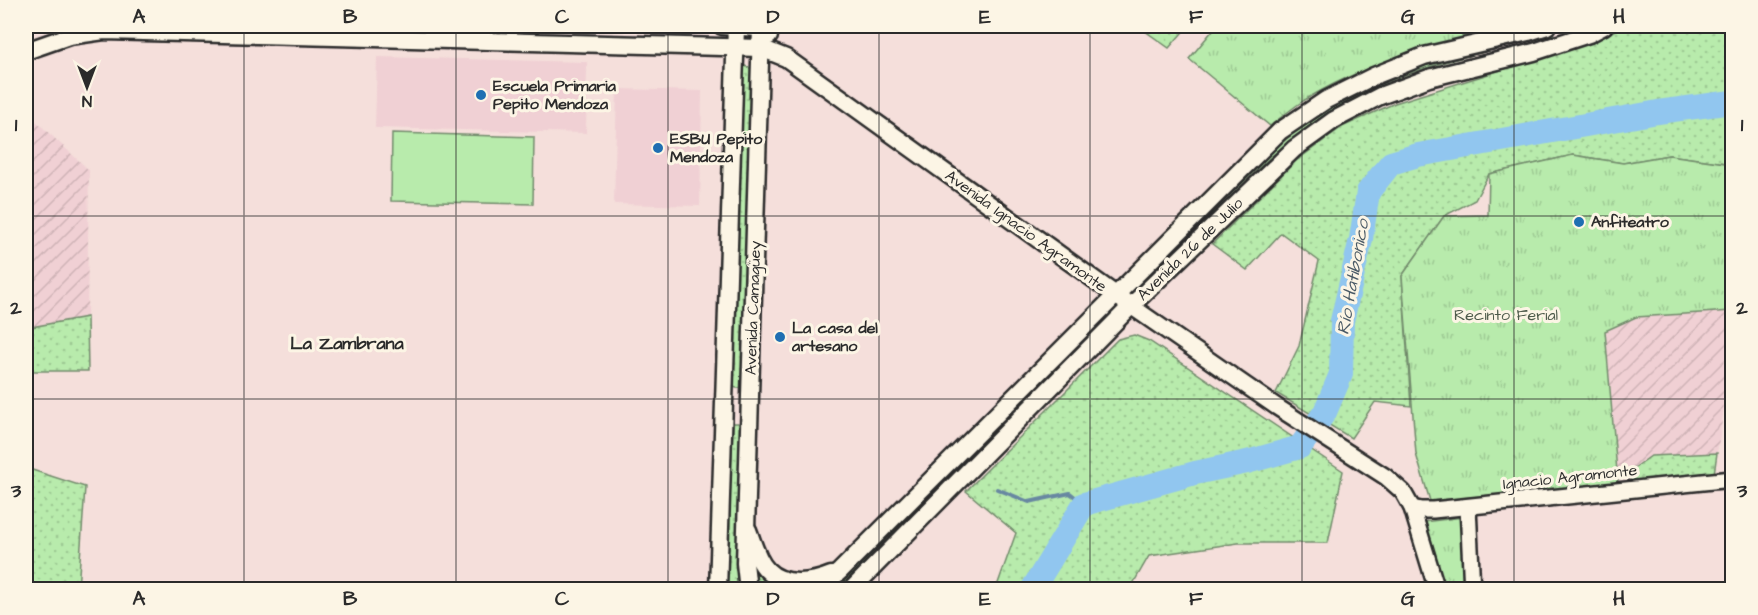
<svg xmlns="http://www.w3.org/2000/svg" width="1758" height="615" font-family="'Architects Daughter',sans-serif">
<defs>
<pattern id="industrial-furrows" width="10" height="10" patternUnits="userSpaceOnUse" patternTransform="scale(1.5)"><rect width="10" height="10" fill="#f0d0d4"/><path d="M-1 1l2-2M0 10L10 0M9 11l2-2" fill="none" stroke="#ceb3b6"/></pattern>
<pattern id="grass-dots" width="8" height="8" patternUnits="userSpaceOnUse" patternTransform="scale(1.5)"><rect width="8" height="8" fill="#b8ebac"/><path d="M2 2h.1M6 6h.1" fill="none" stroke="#9eca94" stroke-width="1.8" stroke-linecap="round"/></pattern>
<pattern id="park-tufts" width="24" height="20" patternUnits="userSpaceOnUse" patternTransform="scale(1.5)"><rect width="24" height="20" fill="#b8ebac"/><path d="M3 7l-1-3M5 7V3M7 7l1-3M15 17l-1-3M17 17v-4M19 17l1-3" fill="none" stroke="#9eca94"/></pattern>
</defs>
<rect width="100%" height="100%" fill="#f5dfdb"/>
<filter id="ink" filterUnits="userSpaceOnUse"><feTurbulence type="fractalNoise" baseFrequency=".0167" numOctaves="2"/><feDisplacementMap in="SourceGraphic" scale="12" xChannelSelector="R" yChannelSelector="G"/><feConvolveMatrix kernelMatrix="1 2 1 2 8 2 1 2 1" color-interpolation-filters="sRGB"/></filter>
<g filter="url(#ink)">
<g fill="#f0d0d4">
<polygon points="377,57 587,62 586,133 375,128"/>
<polygon points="617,89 702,91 700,206 614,204"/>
</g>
<g fill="url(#industrial-furrows)">
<polygon points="26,112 89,170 87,317 26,328"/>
<polygon points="1732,311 1732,409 1724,409 1717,453 1651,456 1630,471 1618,473 1605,331 1636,317"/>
</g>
<g fill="url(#grass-dots)" stroke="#728b6c" stroke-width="1.5">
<polygon points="1138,26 1188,26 1169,48"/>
<polygon points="1625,26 1732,26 1732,164 1669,155 1623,163 1573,155 1489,174 1475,200 1444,216 1402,276 1411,406 1375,402 1351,438 1276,393 1299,346 1319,261 1281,233 1247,270 1212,244 1296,161 1342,127 1395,103 1579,46"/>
<path d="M1553 32 1554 35C1493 51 1428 62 1371 89 1281 132 1216 211 1147 280L1144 278C1213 209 1279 128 1369 86 1428 59 1491 51 1553 32Z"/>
<polygon points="745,66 754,70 744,384 741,388 736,388 733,384 741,69"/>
<polygon points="87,317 88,371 26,371 26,328"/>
<polygon points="1095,328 1098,329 837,589 831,590"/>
<polygon points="1134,335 1149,341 1343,471 1328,543 1238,543 1149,556 1130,589 996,589 1016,533 966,491 1118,339"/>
<polygon points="733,423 738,423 740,427 736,563 738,589 726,590"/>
<polygon points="1717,453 1714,474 1631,482 1630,471 1651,456"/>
<polygon points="26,468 85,487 78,589 26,589"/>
<polygon points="752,564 764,577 808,590 755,589"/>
</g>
<g fill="url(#park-tufts)" stroke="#728b6c" stroke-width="1.5">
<path d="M1224 26H1504C1437 44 1362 64 1303 101 1291 109 1280 118 1270 126L1189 59 1213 30Z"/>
<polygon points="1573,155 1623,163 1669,155 1732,164 1732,311 1636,317 1605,331 1618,483 1430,501 1416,454 1402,276 1444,216 1488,215 1489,174"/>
<polygon points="1463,517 1465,589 1444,589 1424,522"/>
</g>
<polygon fill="#b8ebac" stroke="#728b6c" stroke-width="1.5" points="392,133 534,137 533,204 391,201"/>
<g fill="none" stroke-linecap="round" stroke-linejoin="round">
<g stroke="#6888a1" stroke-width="4">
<polyline points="997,489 1029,502 1070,493 1084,504"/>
<polyline points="26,587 33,590"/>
</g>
<polyline stroke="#91c6ef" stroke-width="24" points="1032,590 1084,504 1195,473 1247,462 1300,447 1325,412 1341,374 1342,321 1361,239 1368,192 1391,163 1418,155 1658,112 1732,102"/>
<g stroke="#2b2b2b" stroke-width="20">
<g id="secondary">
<polyline points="1131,306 1277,407 1386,477 1403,492 1412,508 1437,590"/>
<polyline points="1468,507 1472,590"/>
<polyline points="1412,508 1421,510 1433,510 1732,479"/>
</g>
</g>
<g stroke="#2b2b2b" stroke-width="21">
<g id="primary">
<polyline points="722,26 761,28 769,36"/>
<polyline points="26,51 69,36 104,31 761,48 786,58 1131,306"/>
<path d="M748 530C753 543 757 560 767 570 783 587 812 583 831 575"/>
<polyline points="718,590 736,26"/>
<polyline points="748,590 745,563 761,28"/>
<polyline points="819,590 840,571 1280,131 1326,100 1374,76 1424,56 1528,32 1547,26"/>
<polyline points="851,590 1131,306 1294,149 1334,120 1380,96 1429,78 1534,52 1589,34 1604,26"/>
</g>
</g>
<use href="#secondary" stroke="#fcf5e5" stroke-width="15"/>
<use href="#primary" stroke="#fcf5e5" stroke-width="16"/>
</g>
</g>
<path fill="none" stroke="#2b2b2b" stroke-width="1.5" stroke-opacity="0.55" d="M244 26V590M456 26V590M668 26V590M879 26V590M1090 26V590M1302 26V590M1514 26V590M26 216H1732M26 399H1732"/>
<g fill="#1f6fb2" stroke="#fcf5e5" stroke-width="2">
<circle cx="481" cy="95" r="6"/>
<circle cx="658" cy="148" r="6"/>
<circle cx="1579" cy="222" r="6"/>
<circle cx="780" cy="337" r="6"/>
</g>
<g text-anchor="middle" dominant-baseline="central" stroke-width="6" stroke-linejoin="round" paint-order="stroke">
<g font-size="16" font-weight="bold" fill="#2b2b2b" stroke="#fcf5e5" text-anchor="start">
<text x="493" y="86">Escuela Primaria<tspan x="493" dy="18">Pepito Mendoza</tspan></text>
<text x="670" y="139">ESBU Pepito<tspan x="670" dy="18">Mendoza</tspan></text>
<text x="1591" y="222">Anfiteatro</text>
<text x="792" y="328">La casa del<tspan x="792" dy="18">artesano</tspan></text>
</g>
<g font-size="16" fill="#2b2b2b" stroke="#fcf5e5">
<text transform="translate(1026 231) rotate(36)">Avenida Ignacio Agramonte</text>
<text transform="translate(1190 249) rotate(-44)">Avenida 26 de Julio</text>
<text transform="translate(753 308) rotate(-88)">Avenida Camagüey</text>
<text transform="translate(1570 477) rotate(-6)">Ignacio Agramonte</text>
</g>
<g font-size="16" fill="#4e5b4b" stroke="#fcf5e5">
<text x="1506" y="315">Recinto Ferial</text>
</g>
<g font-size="18" font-style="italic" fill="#4a5a66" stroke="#fcf5e5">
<text transform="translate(1353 277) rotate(-80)">Río Hatibonico</text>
</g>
<g font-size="18" font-weight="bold" fill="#2b2b2b" stroke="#fcf5e5">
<text x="347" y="343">La Zambrana</text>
</g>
</g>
<rect width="1758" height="615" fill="none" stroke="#fcf5e5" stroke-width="66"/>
<g transform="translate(87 87) rotate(180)" stroke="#fcf5e5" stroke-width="4.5" paint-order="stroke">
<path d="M0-4.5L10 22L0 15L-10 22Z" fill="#2b2b2b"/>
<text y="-9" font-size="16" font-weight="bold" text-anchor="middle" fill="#2b2b2b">N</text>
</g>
<rect x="33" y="33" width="1692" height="549" fill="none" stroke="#2b2b2b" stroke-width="2"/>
<g font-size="20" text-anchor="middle" font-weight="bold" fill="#2b2b2b">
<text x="139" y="23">A</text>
<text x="350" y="23">B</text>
<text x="562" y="23">C</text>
<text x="773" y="23">D</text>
<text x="985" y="23">E</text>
<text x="1196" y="23">F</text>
<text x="1408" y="23">G</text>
<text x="1619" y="23">H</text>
<text x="16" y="131">1</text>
<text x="1742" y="131">1</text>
<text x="16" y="314">2</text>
<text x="1742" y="314">2</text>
<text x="16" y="497">3</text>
<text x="1742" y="497">3</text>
<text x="139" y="605">A</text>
<text x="350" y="605">B</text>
<text x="562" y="605">C</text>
<text x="773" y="605">D</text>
<text x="985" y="605">E</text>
<text x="1196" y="605">F</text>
<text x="1408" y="605">G</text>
<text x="1619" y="605">H</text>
</g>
</svg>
